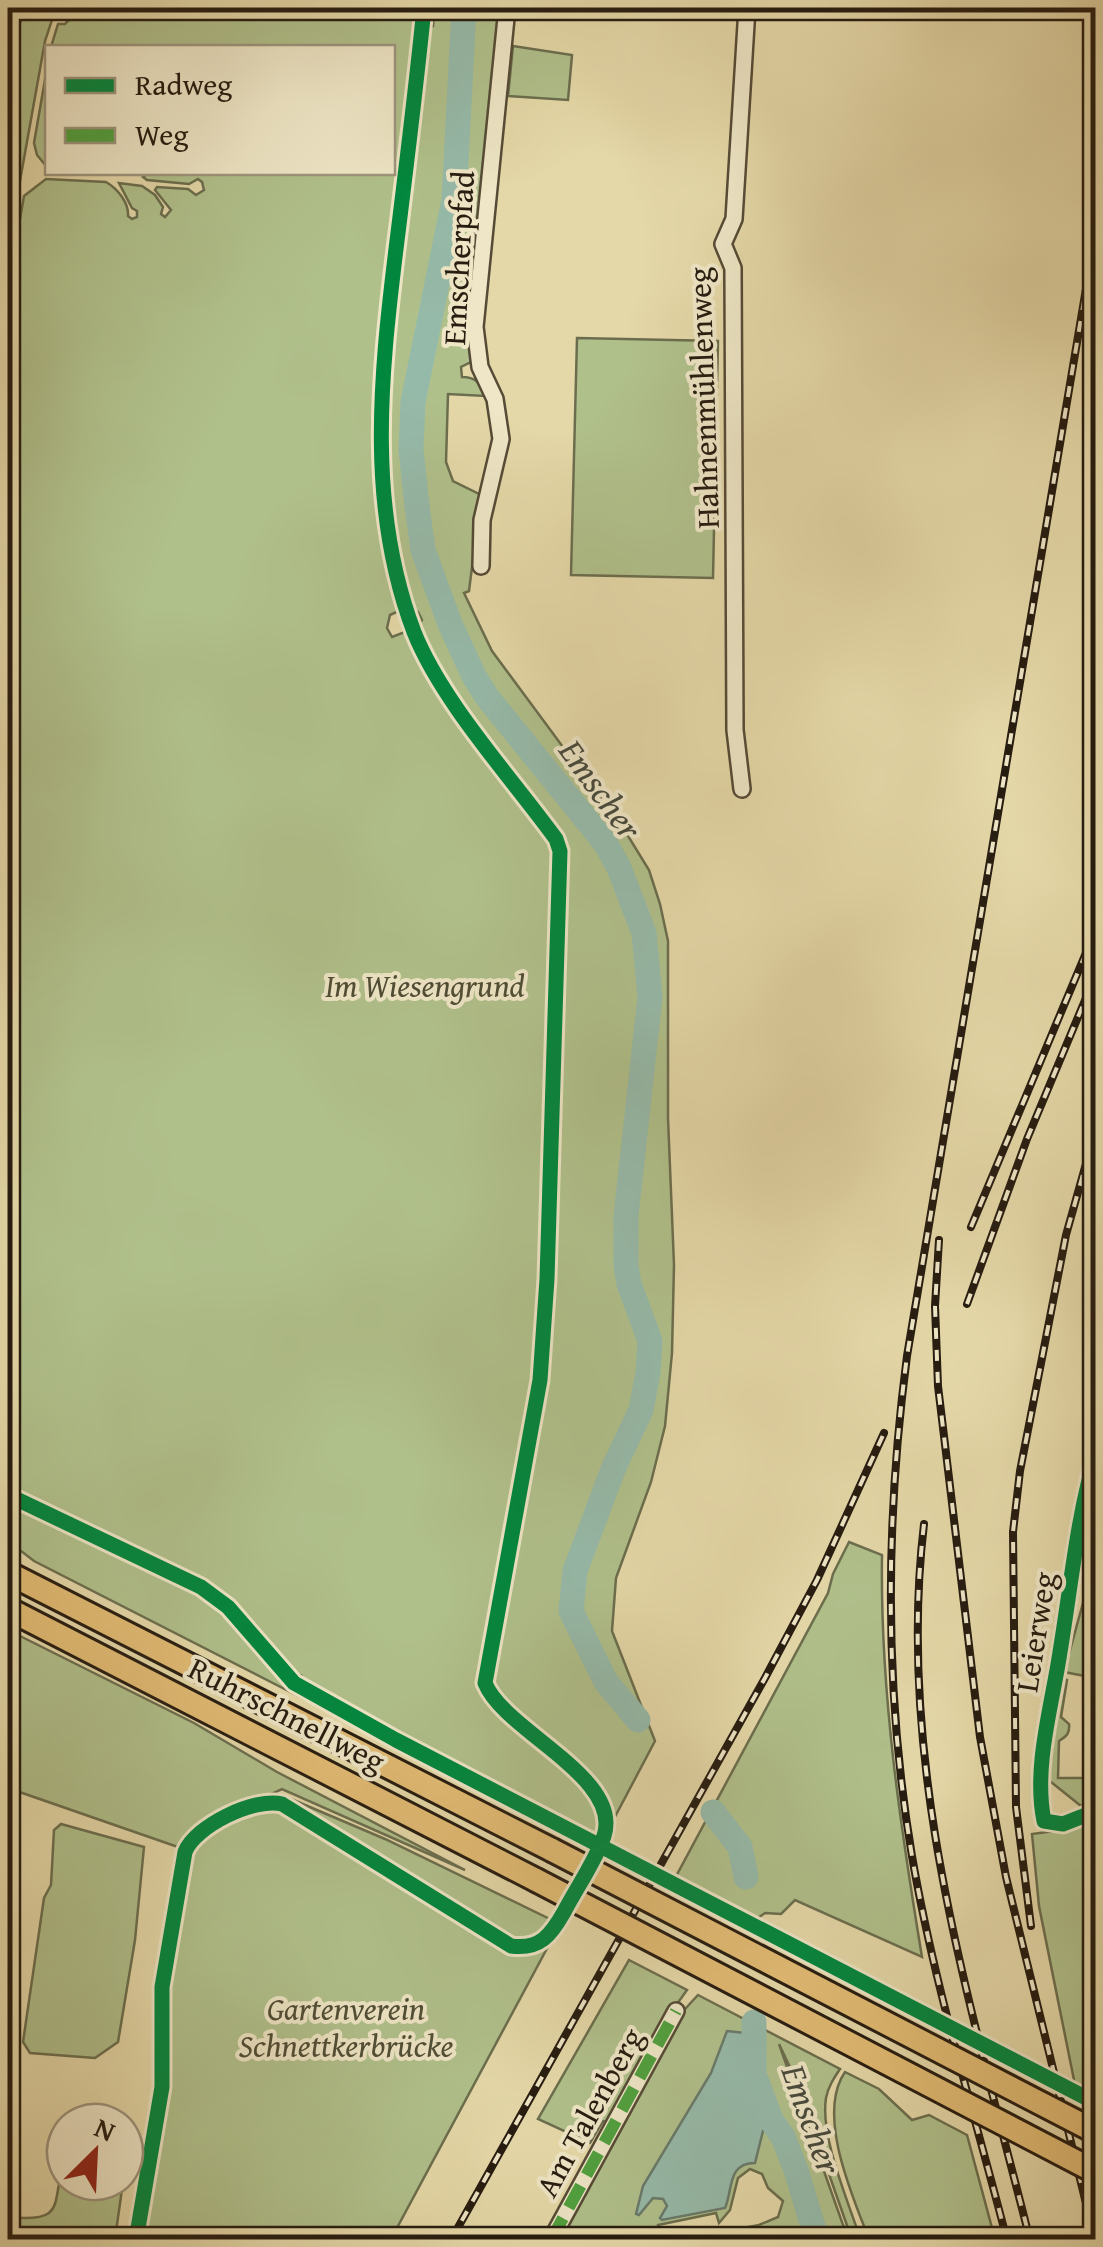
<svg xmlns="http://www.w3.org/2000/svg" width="1103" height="2247" font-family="'Gentium Book Plus',serif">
<rect width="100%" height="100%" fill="#e5d8a8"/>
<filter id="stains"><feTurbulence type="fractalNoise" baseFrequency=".002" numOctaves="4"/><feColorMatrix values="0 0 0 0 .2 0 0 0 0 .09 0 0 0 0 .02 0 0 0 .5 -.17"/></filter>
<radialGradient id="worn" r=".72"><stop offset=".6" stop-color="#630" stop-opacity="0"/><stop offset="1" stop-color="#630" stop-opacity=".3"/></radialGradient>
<g fill="#b0c08b" stroke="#6b6e4e" stroke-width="2.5" fill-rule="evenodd">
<path d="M8 8C23 8 43 6 52 20L45 41 8 248V54L15 22Z"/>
<path d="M70 8H420L376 441C378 498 384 556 401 610L390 615 387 628 392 637 418 627 422 620 418 612 409 611C373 492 385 375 399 254 408 178 417 101 426 25L433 26 434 13 428 11V8H500L469 328 473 361 461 367 462 377C477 377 479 383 485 396L448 394 446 462 453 481 481 495 469 591 464 593 492 651 625 831 649 870 660 904 668 941V1118L674 1265 672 1353 665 1426 651 1482 616 1578 612 1631 655 1741 608 1830 605 1806 599 1793 500 1703 489 1685 482 1684C509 1737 620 1774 598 1842L298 1682 302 1675 295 1680 227 1601 203 1584 8 1491V1470L10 1471 14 1462 8 1459V288L24 196 46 179 106 182C118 189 129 203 128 216L132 219 137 217V211L132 208 119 183 142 186 155 195 163 207 161 214 165 217 171 210 155 190 157 187 188 189 196 195 204 190 202 182 198 179 189 184 147 180 143 177 148 173 392 172V48L51 47 58 24H65L72 17Z"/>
<polygon points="513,46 572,55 568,100 508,96"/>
<polygon points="47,68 47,167 37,155 34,143"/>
<polygon points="577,338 718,341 713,578 571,575"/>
<polygon points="8,1500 199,1589 226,1609 306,1700 34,1561 8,1541"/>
<polygon points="1095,1540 1095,1678 1064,1672 1083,1603 1089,1545"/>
<path d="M849 1542 882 1555C880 1691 900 1824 922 1957L795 1900 781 1914 765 1913 752 1922 673 1882 828 1593 833 1574Z"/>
<polygon points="8,1630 194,1723 277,1772 465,1870 282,1789 204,1825 178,1847 8,1788"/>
<path d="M1062 1678 1067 1680 1061 1717 1069 1724C1070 1733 1067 1736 1059 1741L1058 1778H1095V1800L1081 1806 1046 1778Z"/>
<path d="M284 1796 385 1839 556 1922C544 1945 524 1947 501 1937L275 1799Z"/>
<polygon points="259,1806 279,1807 517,1952 535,1950 551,1941 391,2239 138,2239 167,2085 169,1966 190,1848 198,1836"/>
<polygon points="1095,1816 1095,2100 1076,2090 1039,1906 1032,1834 1069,1829"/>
<polygon points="61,1824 144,1847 135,1940 118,2042 95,2058 30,2053 23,2042 44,1898 51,1885 54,1830"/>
<polygon points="629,1960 687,1990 667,2018 609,2123 603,2121 590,2143 538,2119"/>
<path d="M698 1995 840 2069C834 2078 828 2087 826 2098 820 2136 847 2198 859 2235L852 2237 856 2239H781C763 2215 757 2235 737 2239 722 2243 701 2239 685 2239L759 2225 778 2217 783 2201 768 2188 762 2174 750 2169 738 2178 730 2210 719 2223 716 2213 658 2225 659 2236 653 2238 613 2232 599 2239 556 2240 674 2021ZM779 2044 796 2080 850 2234 843 2225Z"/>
<path d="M845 2072 879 2089 912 2120 929 2115 967 2135 995 2239H869C852 2195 816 2114 845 2072Z"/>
<path d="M65 2159V2182H123L115 2239H8V2217C69 2223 50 2203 65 2159Z"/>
</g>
<path fill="#96baa9" stroke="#697b6c" stroke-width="2.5" d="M727 2031 746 2033C745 2065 747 2096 765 2123L755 2163C727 2163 733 2190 725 2208L662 2220 660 2218 667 2206 663 2199 653 2198 639 2215 636 2214 643 2186 711 2073Z"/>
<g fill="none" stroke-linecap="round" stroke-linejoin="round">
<g stroke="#96baa9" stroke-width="25">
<polyline points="464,8 454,200 413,402 411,450 417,506 423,550 450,624 474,676 487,697 606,844 619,868 644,933 650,997 626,1216 626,1265 629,1284 650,1341 648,1372 641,1410 614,1467 575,1571 571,1611 606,1682 638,1720"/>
<polyline points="713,1812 740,1847 746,1877"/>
<polyline points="754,2022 754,2074 771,2120 783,2137 796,2170 817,2240"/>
</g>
<g stroke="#564b36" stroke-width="20">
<g id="minor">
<polyline points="481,566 482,520 501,439 495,399 480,367 475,327 507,8"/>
<polyline points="742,789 735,730 733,268 723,244 734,219 747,8"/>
<path d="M1044 1821C1033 1767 1052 1706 1060 1652 1071 1586 1077 1518 1096 1454"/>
<polyline points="551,2240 676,2011"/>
</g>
</g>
<g stroke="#261c10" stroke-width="25">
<polyline id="major" points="8,24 12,8"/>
</g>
<g stroke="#261c10" stroke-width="28">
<g id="highway">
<polyline points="8,1573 552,1850"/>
<polyline points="8,1609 536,1880"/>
</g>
</g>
<use href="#minor" stroke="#eee6c6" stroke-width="15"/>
<use href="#major" stroke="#e2bc74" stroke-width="20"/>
<use href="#highway" stroke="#e2bc74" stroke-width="22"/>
<g stroke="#261c10" stroke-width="8">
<g id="rail">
<polyline points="971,1227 1096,929"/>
<polyline points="939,1240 935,1306 938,1386 980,1737 1006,1877 1095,2240"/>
<polyline points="967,1304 1027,1139 1096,974"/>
<path d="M924 1524C895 1768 971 2005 1030 2240"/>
<polyline points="1031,1926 1016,1807 1013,1532 1020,1471 1066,1235 1096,1128"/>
<polyline points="451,2240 765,1678 817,1580 884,1433"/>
<path d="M1007 2240C974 2112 934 1985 912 1856 884 1689 885 1524 907 1356L1096 229"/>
</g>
</g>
<use href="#rail" stroke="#eee6c6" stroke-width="4" stroke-dasharray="11" stroke-linecap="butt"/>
<g stroke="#261c10" stroke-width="28" stroke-linecap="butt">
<g id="highway-bridge">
<polyline points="552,1850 1096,2132"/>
<polyline points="536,1880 1096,2172"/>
</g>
</g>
<use href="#highway-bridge" stroke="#e2bc74" stroke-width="22"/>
<polyline stroke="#50a13f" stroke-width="12" stroke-dasharray="25 12" stroke-linecap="butt" points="551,2240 676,2011"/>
<g stroke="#eee6c6" stroke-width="21">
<g id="cycleway">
<path d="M1096 1454C1077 1518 1071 1586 1060 1652 1052 1706 1033 1767 1044 1821L1063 1824 1096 1811"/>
<polyline points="8,1495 201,1587 228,1607 294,1683 396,1740 1096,2103"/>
<path d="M136 2240 162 2087V1987L185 1852C195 1826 255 1797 282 1804L511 1946C540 1950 551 1935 564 1912 577 1887 595 1862 604 1836 623 1777 504 1731 485 1683L540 1380 547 1279 560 851 556 839C511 777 442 702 414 632 367 508 380 379 396 249 406 169 416 88 424 8"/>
</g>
</g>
<use href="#cycleway" stroke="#00873e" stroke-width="15"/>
</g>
<g text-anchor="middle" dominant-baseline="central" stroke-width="8" stroke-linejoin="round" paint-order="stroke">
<g font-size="32" fill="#261c10" stroke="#eee6c6">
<text transform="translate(458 258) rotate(-87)">Emscherpfad</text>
<text transform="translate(703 398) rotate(-92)">Hahnenmühlenweg</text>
<text transform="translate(1035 1632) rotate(-81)">Leierweg</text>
<text transform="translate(287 1714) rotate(27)">Ruhrschnellweg</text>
<text transform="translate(589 2112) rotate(-61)">Am Talenberg</text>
</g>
<g font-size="32" font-style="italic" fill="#4f4d35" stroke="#eee6c6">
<text x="425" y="985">Im Wiesengrund</text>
<text x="346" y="2008">Gartenverein<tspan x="346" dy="37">Schnettkerbrücke</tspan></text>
</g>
<g font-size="35" font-style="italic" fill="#484b3e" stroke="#eee6c6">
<text transform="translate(601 789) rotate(54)">Emscher</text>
<text transform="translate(812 2119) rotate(70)">Emscher</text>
</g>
</g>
<rect width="1103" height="2247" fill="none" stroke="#e5d8a8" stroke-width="40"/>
<rect x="10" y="10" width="1083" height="2227" fill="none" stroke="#261c10" stroke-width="5"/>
<rect x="20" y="20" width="1063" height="2207" fill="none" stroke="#261c10" stroke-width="2.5"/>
<rect x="45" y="45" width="350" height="130" fill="#eee6c6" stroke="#9e957d" stroke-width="2.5"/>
<rect x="65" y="78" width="50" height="15" fill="#00873e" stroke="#9e957d" stroke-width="2.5"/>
<text x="135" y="95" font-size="30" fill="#261c10">Radweg</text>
<rect x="65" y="128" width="50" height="15" fill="#50a13f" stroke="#9e957d" stroke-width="2.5"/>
<text x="135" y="145" font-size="30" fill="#261c10">Weg</text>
<g transform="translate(95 2152) rotate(24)"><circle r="48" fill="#eee6c6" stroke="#9e957d" stroke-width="2.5"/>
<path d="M0-8L18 38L0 25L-18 38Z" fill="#8f2418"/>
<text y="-15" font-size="28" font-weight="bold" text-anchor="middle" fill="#261c10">N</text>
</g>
<rect width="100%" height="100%" filter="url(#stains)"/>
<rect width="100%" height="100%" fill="url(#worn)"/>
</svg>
